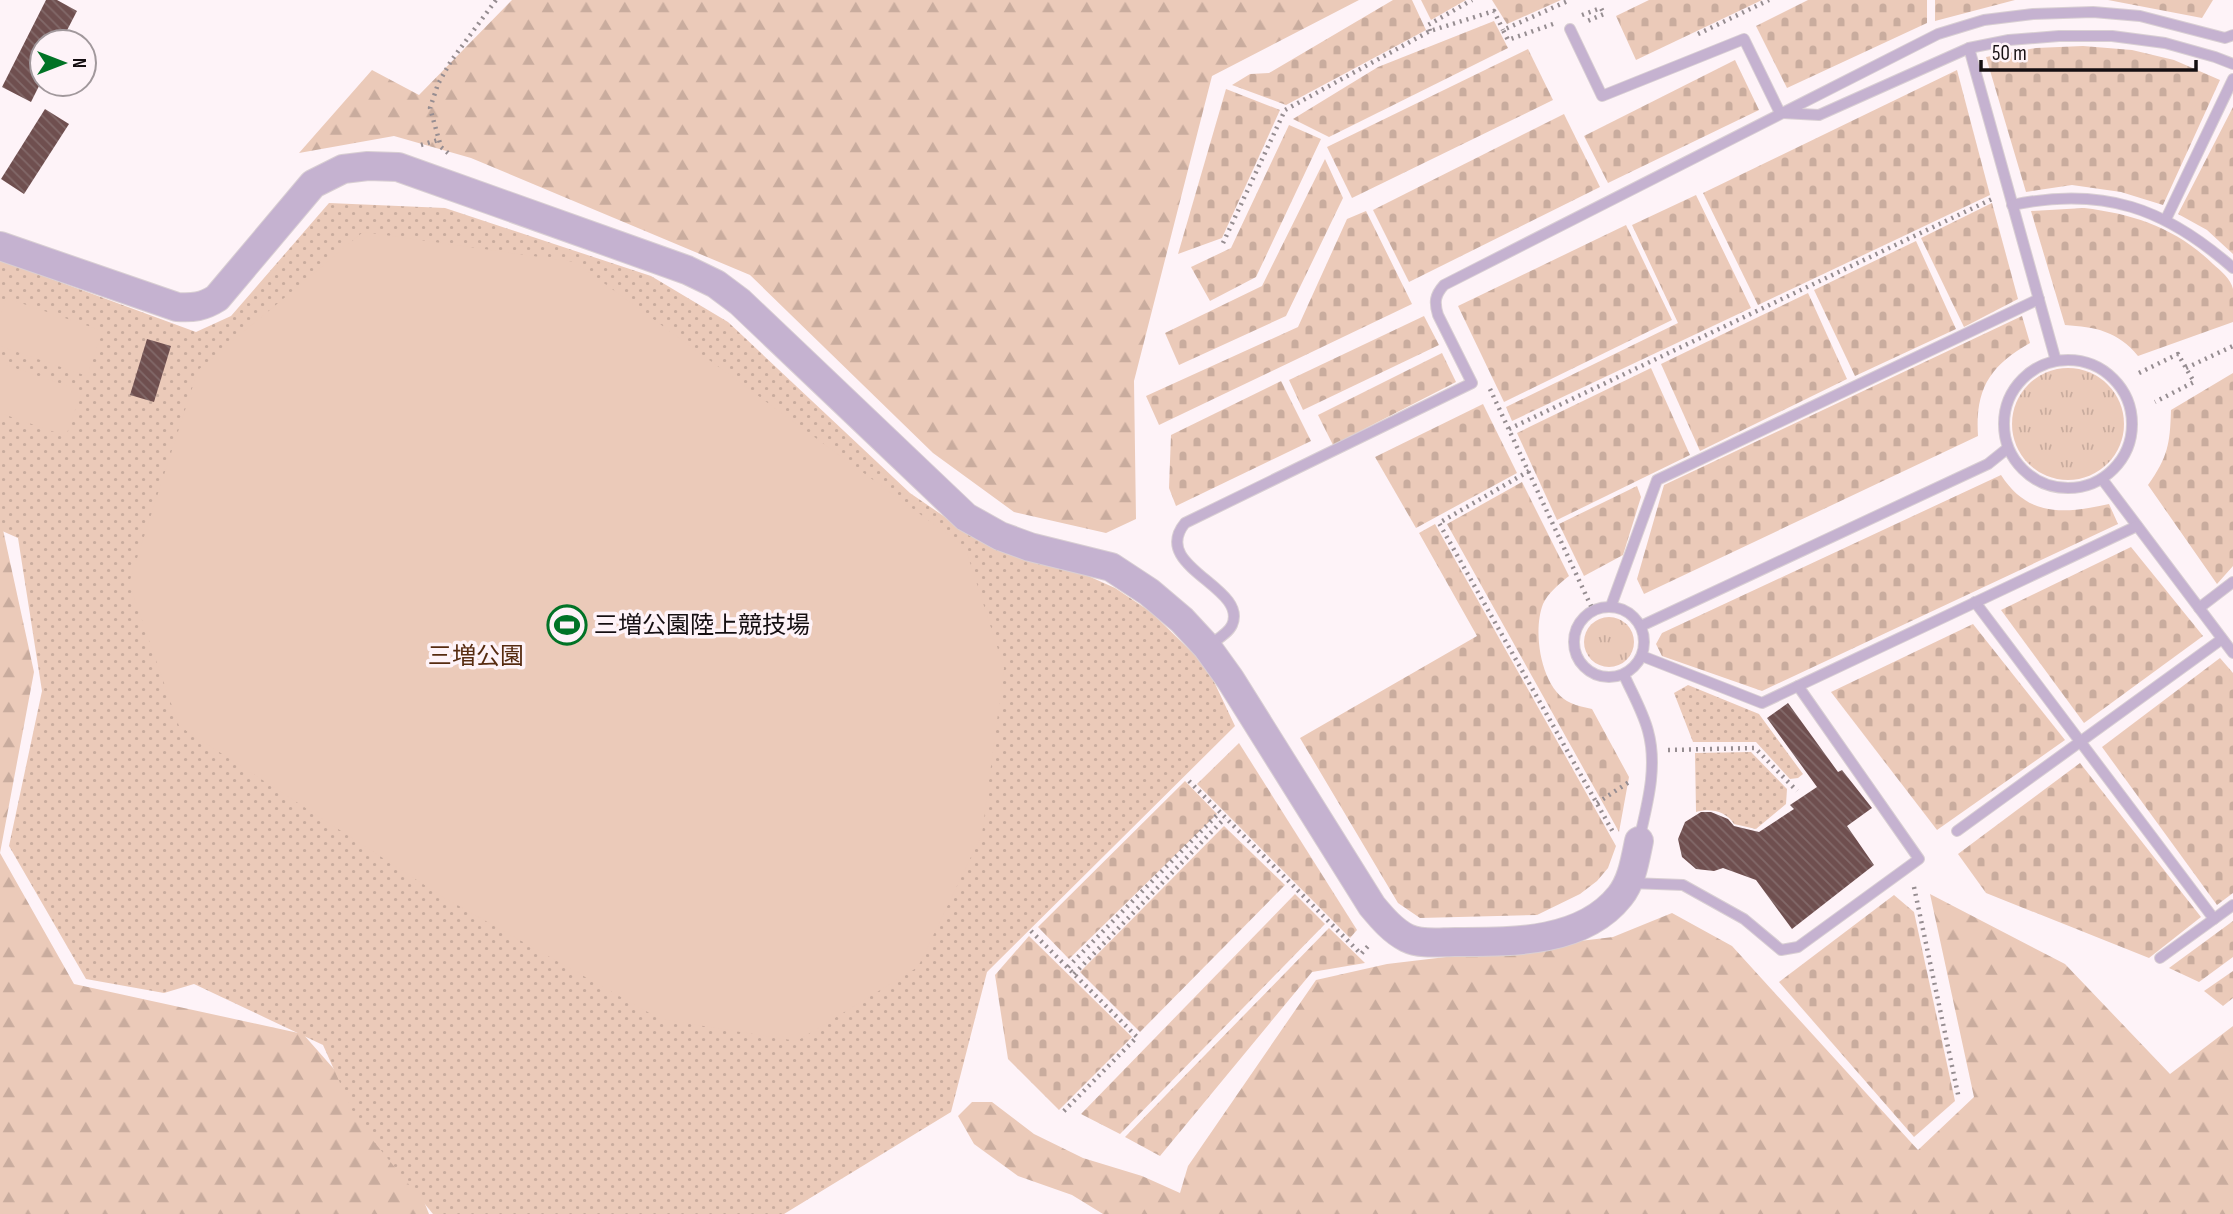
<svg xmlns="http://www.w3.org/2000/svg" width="2233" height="1214" font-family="'Sofia Sans Condensed','Noto Sans JP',sans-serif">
<defs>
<pattern id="grass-tufts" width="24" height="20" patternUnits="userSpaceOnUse" patternTransform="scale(1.75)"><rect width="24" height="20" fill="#ebcab9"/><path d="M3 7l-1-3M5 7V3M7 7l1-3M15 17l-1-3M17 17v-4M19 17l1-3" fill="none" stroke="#c9ac9e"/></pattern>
<pattern id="forest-firs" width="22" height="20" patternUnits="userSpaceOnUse" patternTransform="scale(1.75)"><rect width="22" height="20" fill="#ebcab9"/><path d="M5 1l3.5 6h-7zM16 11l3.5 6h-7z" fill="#c9ac9e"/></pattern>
<pattern id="cemetery-stones" width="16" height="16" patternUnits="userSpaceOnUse" patternTransform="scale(1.75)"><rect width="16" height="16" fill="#ebcab9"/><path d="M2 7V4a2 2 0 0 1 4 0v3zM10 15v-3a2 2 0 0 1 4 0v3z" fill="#c9ac9e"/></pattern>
<pattern id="park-dots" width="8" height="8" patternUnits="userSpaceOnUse" patternTransform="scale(1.75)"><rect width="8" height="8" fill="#ebcab9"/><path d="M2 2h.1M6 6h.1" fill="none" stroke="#c9ac9e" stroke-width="1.8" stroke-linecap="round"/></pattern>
<pattern id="building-back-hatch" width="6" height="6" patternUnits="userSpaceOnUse" patternTransform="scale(1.75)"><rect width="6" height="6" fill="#6f4f4f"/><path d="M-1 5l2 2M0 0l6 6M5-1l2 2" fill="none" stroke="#826969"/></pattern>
</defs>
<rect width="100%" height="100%" fill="#fef3f8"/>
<g fill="url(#grass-tufts)">
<circle cx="2068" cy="424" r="56"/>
<circle cx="1609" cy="642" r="25"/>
</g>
<g fill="url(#forest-firs)">
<polygon points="512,0 1359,0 1212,76 1134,381 1136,519 1106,533 1014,512 933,453 750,275 471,158 394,136 299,153 372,70 419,95"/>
<polygon points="0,516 34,672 0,853 74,984 303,1034 402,1146 429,1214 0,1214"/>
<polygon points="1930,894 2065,964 2170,1074 2233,1026 2233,1214 1103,1214 1072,1195 1018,1176 974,1144 958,1116 972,1102 992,1102 1034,1134 1083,1158 1142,1176 1180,1193 1188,1166 1316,980 1387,964 1613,937 1672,913 1732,946 1918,1150 1974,1097"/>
</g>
<g fill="url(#cemetery-stones)">
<polygon points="1393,0 1412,0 1426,30 1286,105 1232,85 1250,74 1269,73"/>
<polygon points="1421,0 1466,0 1431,20"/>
<polygon points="1492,0 1561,0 1507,24"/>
<polygon points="1649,0 1762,0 1636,60 1616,16"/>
<polygon points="1808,0 1927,0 1927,23 1787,88 1756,26"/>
<polygon points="1935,0 2015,0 1935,21"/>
<polygon points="2108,0 2213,0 2202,18"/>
<polygon points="1494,21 1508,48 1329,137 1293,119 1378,67"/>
<polygon points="2083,46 2132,50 2174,60 2220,80 2163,205 2121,192 2072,185 2026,192 1986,57 2036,48"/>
<polygon points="1528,49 1553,100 1352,198 1327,147"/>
<polygon points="1735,60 1759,110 1608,183 1584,136"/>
<polygon points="1957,70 1990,195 1758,305 1703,193"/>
<polygon points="1226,89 1280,110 1222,238 1178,254"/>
<polygon points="2233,107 2233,254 2207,230 2178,214"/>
<polygon points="1564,114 1600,187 1409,282 1373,210"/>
<polygon points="1289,125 1321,139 1256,277 1210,301 1191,267 1231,248"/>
<polygon points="1325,159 1343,198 1286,316 1179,365 1165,333 1262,286"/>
<polygon points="1696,195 1751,308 1512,421 1506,407 1678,323 1632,225"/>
<polygon points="1992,203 2018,299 1964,327 1921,238"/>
<path d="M2084 208C2134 214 2176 228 2213 264 2220 270 2231 279 2233 289 2233 299 2233 312 2233 322L2138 356C2118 331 2095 327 2065 325L2031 211Z"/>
<polygon points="1366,211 1412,304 1159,425 1146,396 1298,327 1347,219"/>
<polygon points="1626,225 1672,320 1504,402 1458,306"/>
<polygon points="1916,241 1956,329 1855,376 1814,290"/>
<polygon points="1808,293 1847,379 1700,451 1661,364"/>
<polygon points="1424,316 1439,345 1303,410 1289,380"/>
<path d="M2022 316 2030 343C1989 366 1975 390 1978 436L1644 594 1637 579 1664 485Z"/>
<polygon points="1442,353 1456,382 1333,445 1318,415"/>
<polygon points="1651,368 1690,455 1557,520 1517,433"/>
<path d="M2233 373V566L2217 584 2148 485C2168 457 2170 444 2171 410Z"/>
<polygon points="1281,381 1311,441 1176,506 1169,488 1171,435"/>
<polygon points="1483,404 1517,473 1416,528 1375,457"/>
<path d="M2001 475C2028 517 2064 514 2109 504L2118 524 1762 691 1662 656 1656 644 1662 633Z"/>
<path d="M1522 482 1569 576C1559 584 1548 593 1543 604 1532 632 1541 690 1571 703 1577 706 1585 707 1592 709L1629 777 1619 832 1447 524Z"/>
<polygon points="1637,486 1641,497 1623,555 1584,576 1559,524"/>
<polygon points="1435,524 1616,846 1608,868 1597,881 1580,894 1537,915 1420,918 1398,903 1300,738 1477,636 1419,533"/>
<polygon points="2131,547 2203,636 2084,723 2001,610"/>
<polygon points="1973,624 2065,740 1937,830 1831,692"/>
<polygon points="2220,658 2233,673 2233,893 2217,905 2102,747"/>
<polygon points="1239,743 1357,930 1350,938 1197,784"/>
<polygon points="2080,763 2201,917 2149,958 1986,893 1958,854"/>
<polygon points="1185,781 1217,814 1069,959 1038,927"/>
<polygon points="1224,826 1285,885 1140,1032 1080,972"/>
<polygon points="1295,894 1325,924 1120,1134 1081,1114"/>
<polygon points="1894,895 1914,912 1955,1101 1914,1137 1779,982"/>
<polygon points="2233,921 2233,957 2199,982 2169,968"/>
<polygon points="1329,928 1365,963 1312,972 1160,1156 1125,1137"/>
<polygon points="1029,936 1132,1037 1059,1110 1008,1059 995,975"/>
<polygon points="2233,971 2233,998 2223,1006 2204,991"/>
</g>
<g fill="url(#park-dots)">
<polygon points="329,203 445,208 651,276 728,322 910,493 977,539 1077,571 1115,588 1151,612 1207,667 1235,726 987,972 951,1112 784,1214 433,1214 357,1121 323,1045 194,984 164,993 86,979 9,846 42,691 18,538 0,530 0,260 196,332 231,316"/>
<polygon points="1688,685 1759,714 1803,774 1798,778 1790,779 1756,742 1693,742 1674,693"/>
<path d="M1751 752 1787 789 1786 804 1756 829 1734 824C1726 811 1710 808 1696 812L1695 753Z"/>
</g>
<g fill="#ebcab9">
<polygon points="363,232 575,262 965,547 1004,668 982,834 918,967 797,1041 660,1019 443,897 179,726 129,583 198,370"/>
<polygon points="6,298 103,331 87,376 0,346 0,316"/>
<polygon points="0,363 82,391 66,436 0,413"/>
</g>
<g fill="url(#building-back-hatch)">
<polygon points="46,0 57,0 77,11 61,42 42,42 42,80 31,102 2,87"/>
<polygon points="45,109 69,124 24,194 1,179"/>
<polygon points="147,339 171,346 154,402 130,395"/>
<polygon points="1788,703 1838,772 1842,770 1872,808 1847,826 1874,865 1792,929 1756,880 1723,868 1714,871 1696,869 1682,857 1678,839 1685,822 1701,812 1711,812 1728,819 1734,826 1759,832 1794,809 1790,805 1817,787 1767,718"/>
</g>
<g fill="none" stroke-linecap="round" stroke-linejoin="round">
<g stroke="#d9cfd3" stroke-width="12">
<g id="service">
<polyline points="1570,29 1602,96 1744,39 1780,113"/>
<polyline points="1969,48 2056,361"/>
<polyline points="1783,113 1819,115 1969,48 2009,40 2059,36 2112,36 2165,43 2215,57 2233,64"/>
<path d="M2012 205C2103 186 2165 208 2233 268"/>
<polyline points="2166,219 2233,79"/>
<circle cx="2068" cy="424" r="64"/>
<polyline points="2102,479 2233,653"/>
<polyline points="1975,602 2214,919 2233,905"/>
<polyline points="1611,606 1657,480 2039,299"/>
<circle cx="1609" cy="642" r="35"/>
<polyline points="2199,608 2233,582"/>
<polyline points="1641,626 1988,464 2008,448"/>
<path d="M1207 647C1214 641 1228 634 1232 625 1249 587 1149 567 1185 523L1472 383 1438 315C1434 302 1435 295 1444 285L1938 34 1984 20 2033 14 2093 12 2140 16 2225 38 2233 35"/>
<polyline points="1642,656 1762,703 2137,526"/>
<path d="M1624 675C1632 693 1643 712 1648 731 1658 767 1647 805 1639 840"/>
<polyline points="1957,831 2222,639"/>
<polyline points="1631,883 1683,885 1744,919 1781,950 1798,947 1919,859 1798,686"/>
<polyline points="2160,958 2214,919"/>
</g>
</g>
<g stroke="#d9cfd3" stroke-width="30">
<path id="tertiary" d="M0 246 177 307C193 308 203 307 217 298L313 184 343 169 368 166 398 167 687 270 716 284 740 302 966 517 1000 536 1030 547 1111 567 1149 592 1182 620 1207 647 1230 679 1372 906C1382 918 1393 931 1407 938 1421 945 1440 942 1455 942 1509 942 1582 944 1620 896 1632 881 1635 860 1639 841"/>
</g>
<g stroke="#968d91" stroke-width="4.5" stroke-dasharray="2 5" stroke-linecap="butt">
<polyline points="1582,15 1601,8 1604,14 1585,22"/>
<polyline points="1553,24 1508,40 1503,30 1570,0"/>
<polyline points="1430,31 1428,25 1472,0"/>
<polyline points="1698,34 1769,0"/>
<polyline points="421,145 438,140"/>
<polyline points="448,153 441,147 430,108 438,84 451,61 496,0"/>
<polyline points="1223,243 1285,110 1430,31 1494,11 1503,30"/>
<polyline points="2186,368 2233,346"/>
<polyline points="2139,373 2178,354 2194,382 2155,402"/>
<polyline points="1490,389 1591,606"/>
<polyline points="1509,429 1992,199"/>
<polyline points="1529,471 1439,523 1613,832"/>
<polyline points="1668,750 1755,748 1797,791"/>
<polyline points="1189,781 1361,954 1370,944"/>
<polyline points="1597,803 1632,780"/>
<polyline points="1914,887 1959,1099"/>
<polyline points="1031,931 1137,1037 1063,1112"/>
<polyline points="1068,967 1219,813"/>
<polyline points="1074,974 1225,818"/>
</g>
<use href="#service" stroke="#c5b2d0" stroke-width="10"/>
<use href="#tertiary" stroke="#c5b2d0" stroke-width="28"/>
</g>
<defs>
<g id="stadium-ring" transform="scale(2.0125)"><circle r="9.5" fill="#fef3f8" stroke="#017326" stroke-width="1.5"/><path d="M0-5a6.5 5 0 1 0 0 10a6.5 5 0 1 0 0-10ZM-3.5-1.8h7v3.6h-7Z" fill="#017326"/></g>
</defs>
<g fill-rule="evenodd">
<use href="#stadium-ring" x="567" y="625"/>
</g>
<g text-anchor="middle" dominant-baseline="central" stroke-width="7" stroke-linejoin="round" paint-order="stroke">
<g font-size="24" fill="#150f12" stroke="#fef3f8" text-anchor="start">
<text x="594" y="625">三増公園陸上競技場</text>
</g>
<g font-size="24" fill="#562b10" stroke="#fef3f8">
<text x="476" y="656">三増公園</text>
</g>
</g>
<g transform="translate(63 63) rotate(90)"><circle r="33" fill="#fef3f8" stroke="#a1989c" stroke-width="2"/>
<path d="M0-5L12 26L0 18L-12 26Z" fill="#017326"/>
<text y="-10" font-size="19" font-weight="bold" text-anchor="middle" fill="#150f12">N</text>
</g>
<path d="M1981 60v10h215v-10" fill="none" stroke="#150f12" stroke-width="3.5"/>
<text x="1992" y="60" font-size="21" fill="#150f12" stroke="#fef3f8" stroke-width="5" paint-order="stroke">50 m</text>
</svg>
